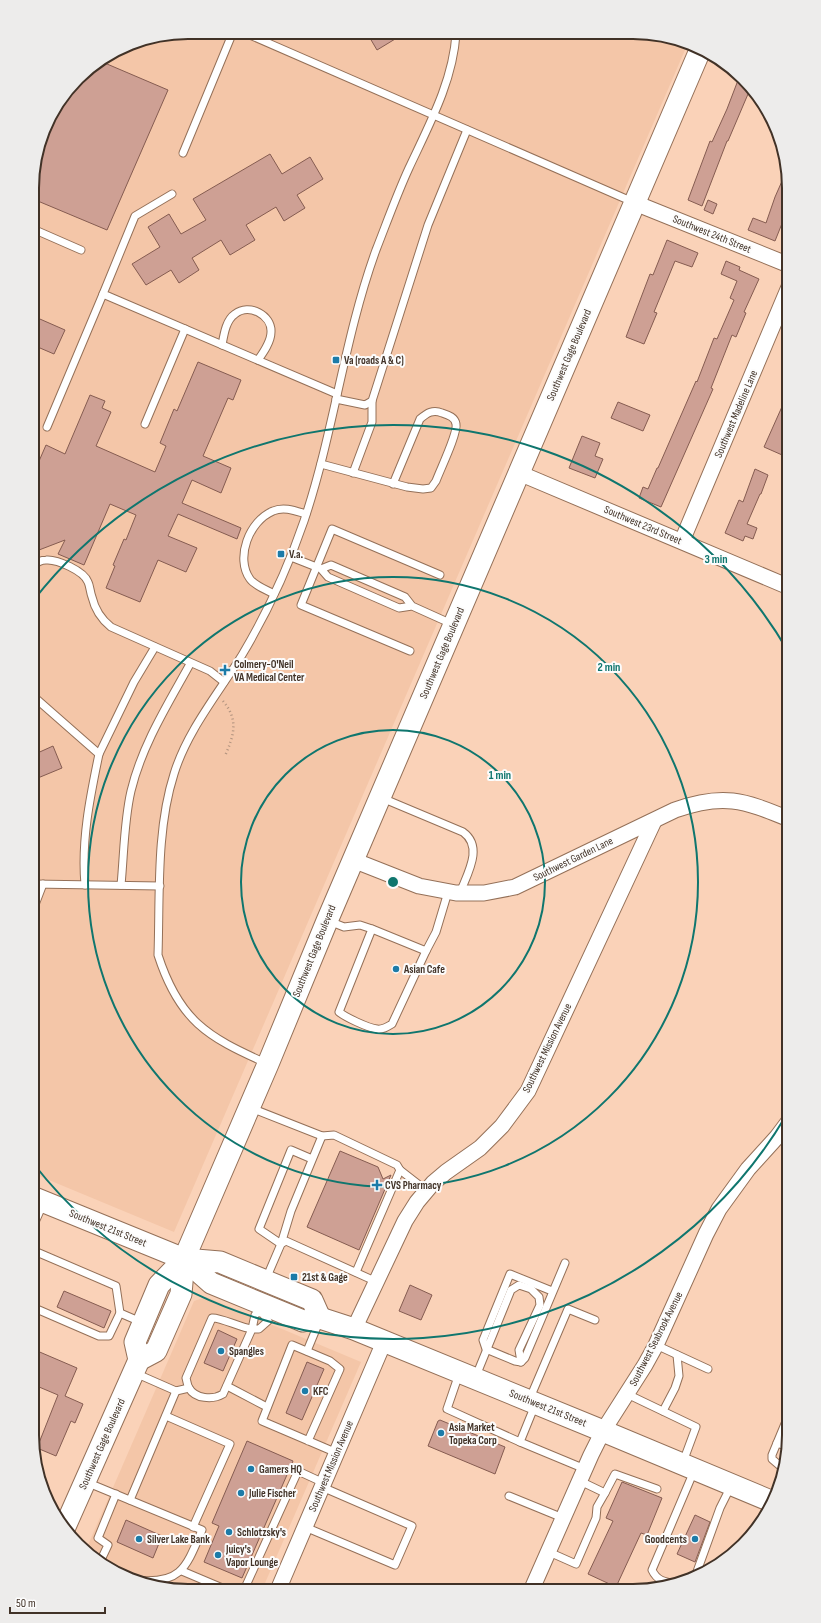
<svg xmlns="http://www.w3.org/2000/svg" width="821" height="1623" font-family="'Sofia Sans Condensed',sans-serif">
<rect width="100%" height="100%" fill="#fad2b8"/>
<g fill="#f4c6a8">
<polygon points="188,32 664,35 688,43 174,1232 32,1173 33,168 48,119 85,71 128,44"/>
<polygon points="206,1297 361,1362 262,1590 167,1590 119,1575 85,1552 194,1301"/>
</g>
<g fill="#cea094" stroke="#855c51">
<polygon points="367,33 405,33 377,50"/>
<polygon points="100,61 168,90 107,230 33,199 33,168 42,138 44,139 58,106 72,87 77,89 85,71"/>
<polygon points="740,75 751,87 728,141 727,141 702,206 688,200 710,141 712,142 727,109"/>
<polygon points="270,154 282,174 310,157 323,179 297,195 305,208 284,221 276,207 246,225 255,240 230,255 221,240 192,258 199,270 179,283 171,270 146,285 132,264 160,247 148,227 169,214 181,234 206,220 193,199"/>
<polygon points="786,172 789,188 789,206 775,241 748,230 753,218 766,223 775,197"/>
<polygon points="708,200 717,204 713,214 704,210"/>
<polygon points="667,240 698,253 692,267 675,261 654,312 657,313 644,344 626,337 650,274 653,275"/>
<polygon points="726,261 740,267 739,270 759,279 744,312 746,313 736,337 732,335 711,388 713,389 661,507 639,498 643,487 648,489 657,468 658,468 696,381 697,382 714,338 717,339 734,300 730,298 737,281 721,274"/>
<polygon points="33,316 65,330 54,354 33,345"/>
<polygon points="198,362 241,380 233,400 228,398 203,456 231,468 221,493 192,480 182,503 241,528 237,539 178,514 168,536 197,548 186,572 158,560 140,602 106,588 115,566 113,565 124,539 126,540 136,515 110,504 84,565 58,554 65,540 39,550 37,546 33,548 33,475 46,445 65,454 90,395 105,401 102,408 111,412 96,446 155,472 166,446 160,443 174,409 177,411"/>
<polygon points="789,391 789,458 764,447"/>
<polygon points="618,402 650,415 643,431 611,418"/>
<polygon points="582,436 600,443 595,456 603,459 595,478 569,468"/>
<polygon points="755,469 768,475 761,494 760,494 747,524 757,528 753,539 745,536 743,541 725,533 739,500 743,502"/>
<polygon points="53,746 62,768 33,780 33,755"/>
<polygon points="340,1151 378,1167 383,1179 391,1175 359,1250 307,1227"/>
<polygon points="410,1285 432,1295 421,1320 399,1311"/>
<polygon points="64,1291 111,1311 104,1328 57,1307"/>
<polygon points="218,1330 237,1339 223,1371 204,1363"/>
<polygon points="35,1350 77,1368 65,1396 83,1404 75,1423 71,1421 56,1456 37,1448 58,1395 32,1384 32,1356"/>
<polygon points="307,1362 324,1369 302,1420 286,1413"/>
<polygon points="440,1420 505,1447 495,1474 428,1446 438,1421"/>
<polygon points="247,1441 293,1461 242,1578 204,1562 219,1526 212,1523"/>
<polygon points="622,1482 662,1498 647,1535 641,1533 616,1587 588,1574 613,1521 606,1518"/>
<polygon points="695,1515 710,1522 695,1562 677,1554"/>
<polygon points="126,1520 162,1536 153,1558 117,1542"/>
</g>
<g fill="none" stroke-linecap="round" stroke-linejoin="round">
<g stroke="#947058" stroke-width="9">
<g id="lane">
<polyline points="243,32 633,202"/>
<polyline points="183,153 233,32"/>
<polyline points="172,194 135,216 103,294 337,394"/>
<polyline points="33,229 81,250"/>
<path d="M222 345C224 334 226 320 235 314 249 303 272 315 271 332 271 342 263 353 258 360"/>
<polyline points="336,399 365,405 372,401 428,225 467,130"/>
<polyline points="145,424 185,329"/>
<polyline points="47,427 103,294"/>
<path d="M321 464 407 487 423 489 431 488 436 481C440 470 458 433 456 424 455 417 448 415 442 413 433 409 427 413 420 419L393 484"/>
<polyline points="353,473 372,422 372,401"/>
<polyline points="291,557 319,568"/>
<path d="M33 566C36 563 41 560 46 560 57 559 84 571 88 582 90 586 90 592 92 597 95 610 101 619 111 627L210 671 224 682"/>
<path d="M274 594C267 590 255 586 250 579 235 558 249 521 273 511 284 506 296 511 306 514"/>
<polyline points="412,606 399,608 328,577 321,569 331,565 405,597 412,606 452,624"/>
<polyline points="410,651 301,605 332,529 440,575"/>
<path d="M33 696 99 754C90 797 81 841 85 885"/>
<polyline points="99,754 134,682 155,647"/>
<path d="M382 798 463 832C484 847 467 874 460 893"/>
<polyline points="33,884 160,886"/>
<path d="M121 885C124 854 124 821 131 791 142 745 168 704 190 664"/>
<polyline points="33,910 43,884"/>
<path d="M329 921 344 927 360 925 372 929 339 1012C345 1017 368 1028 377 1029 382 1030 387 1027 392 1024L426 951"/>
<polyline points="372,929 426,951 436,932 448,892"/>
<path d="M266 1063C207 1037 179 1020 158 955 160 897 156 830 174 774 187 731 218 694 242 655 267 613 288 568 304 521 334 432 344 338 376 250 387 222 397 194 409 168 429 125 453 81 456 34"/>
<polyline points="251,1108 322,1136 334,1135 397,1165 400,1170 356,1272"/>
<polyline points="312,1159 291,1150 259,1229 281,1244 291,1211 322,1136"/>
<polyline points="400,1170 427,1191"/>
<polyline points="32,1229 43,1204"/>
<polyline points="266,1279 281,1244 286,1241 377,1282"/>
<polyline points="552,1291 510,1274 483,1340 486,1349 515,1361 521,1362 525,1358 565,1263"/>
<polyline points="32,1307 99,1336 109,1336 120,1313 116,1286 32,1250"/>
<polyline points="120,1313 141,1322"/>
<path d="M263 1314 258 1312 255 1315 252 1329C241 1328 220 1317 212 1318L186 1378C187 1381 187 1385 189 1388 195 1399 213 1400 223 1394L252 1329H259L268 1321 263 1314"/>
<polyline points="656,1345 708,1369"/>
<polyline points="307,1351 319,1322"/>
<polyline points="135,1373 176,1391 189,1388"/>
<polyline points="459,1374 447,1409 520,1442"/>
<polyline points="476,1376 511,1290 519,1285 531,1289 539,1297 540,1305 519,1350 521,1362"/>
<polyline points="227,1386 267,1407"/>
<polyline points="627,1394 696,1427 683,1462"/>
<polyline points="530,1398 568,1309 595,1320"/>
<polyline points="535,1405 520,1442 585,1469"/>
<polyline points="663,1411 675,1388 679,1376 677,1355"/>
<polyline points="166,1416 230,1444 193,1527"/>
<polyline points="308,1441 340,1369 330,1361 292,1345 262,1421 337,1453"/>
<polyline points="777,1443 788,1447"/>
<polyline points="784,1467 779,1465 772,1459 772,1455 789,1414"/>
<path d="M86 1482 202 1530C186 1568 181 1585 135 1580"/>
<polyline points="605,1493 615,1474 657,1489"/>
<polyline points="509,1496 563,1518"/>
<polyline points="130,1500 176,1391"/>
<polyline points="305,1527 395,1565 412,1526 322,1487"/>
<polyline points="549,1552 576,1564 596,1518 597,1507 605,1493 580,1481"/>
<polyline points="100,1562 108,1545 98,1538 116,1494"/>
<polyline points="182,1571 227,1590"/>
<polyline points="695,1577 720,1508 731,1486"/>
<path d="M677 1584C665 1582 657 1581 652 1570L694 1471"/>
<polyline points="244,1590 298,1471 324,1483"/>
</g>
</g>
<g stroke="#947058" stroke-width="17">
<g id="street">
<polyline points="635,203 789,265"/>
<polyline points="519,473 789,587"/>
<polyline points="682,541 789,287"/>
<path d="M353 860 419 886 456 893H484L515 887 675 810C723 793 743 800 789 819"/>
<polyline points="354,1329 405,1221 417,1202 433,1183 446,1172 480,1148 502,1126 528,1091 654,821"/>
<polyline points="278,1590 384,1342"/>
<polyline points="531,1591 591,1455 603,1431 645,1365 656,1345 706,1234 719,1209 748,1169 777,1137 789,1121"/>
</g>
</g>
<g stroke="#947058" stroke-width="23">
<g id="secondary">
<polyline points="32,1197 184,1259 220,1262 312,1300 320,1318"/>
<polyline points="184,1259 211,1283 303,1321 320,1318 354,1329 603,1431 773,1502"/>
<polyline points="139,1360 156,1351 181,1294 184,1259 268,1064 327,921 701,48"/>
<polyline points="64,1529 139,1360 135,1342 159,1285 184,1259"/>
</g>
</g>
<path stroke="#b0927e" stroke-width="2.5" stroke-dasharray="1 3" stroke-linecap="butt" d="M223 701C239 720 234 735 225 756"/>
<use href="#lane" stroke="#fff" stroke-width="7"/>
<use href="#street" stroke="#fff" stroke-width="15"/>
<use href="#secondary" stroke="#fff" stroke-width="21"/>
</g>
<g fill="none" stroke="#0f766e" stroke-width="2">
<circle cx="393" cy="882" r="152"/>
<circle cx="393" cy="882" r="305"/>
<path d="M787 1114A457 457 0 0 1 33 1163M33 601A457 457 0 0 1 789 653"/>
</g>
<g fill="#1c7ba8" stroke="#fcfcfc" stroke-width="1.5">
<rect x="332" y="356" width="8" height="8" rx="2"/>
<rect x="277" y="550" width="8" height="8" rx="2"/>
<path d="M223 664h4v4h4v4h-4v4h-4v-4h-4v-4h4z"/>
<circle cx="396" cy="969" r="4"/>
<path d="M375 1179h4v4h4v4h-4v4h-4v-4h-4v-4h4z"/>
<rect x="290" y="1273" width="8" height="8" rx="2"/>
<circle cx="221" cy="1351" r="4"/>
<circle cx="305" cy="1391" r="4"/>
<circle cx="441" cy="1433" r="4"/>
<circle cx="251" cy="1469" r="4"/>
<circle cx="241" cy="1493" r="4"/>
<circle cx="229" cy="1532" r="4"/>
<circle cx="139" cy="1539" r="4"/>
<circle cx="695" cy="1539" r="4"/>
<circle cx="218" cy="1555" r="4"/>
</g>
<g text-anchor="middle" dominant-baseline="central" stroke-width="4" stroke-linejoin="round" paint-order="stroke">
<g font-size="11" fill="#413227" stroke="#fcfcfc">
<text transform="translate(712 234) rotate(22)">Southwest 24th Street</text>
<text transform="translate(569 355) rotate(-67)">Southwest Gage Boulevard</text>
<text transform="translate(736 414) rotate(-67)">Southwest Madeline Lane</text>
<text transform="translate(643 525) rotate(23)">Southwest 23rd Street</text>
<text transform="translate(442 653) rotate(-67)">Southwest Gage Boulevard</text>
<text transform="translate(573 859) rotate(-26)">Southwest Garden Lane</text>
<text transform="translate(314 951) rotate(-68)">Southwest Gage Boulevard</text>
<text transform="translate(547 1048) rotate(-64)">Southwest Mission Avenue</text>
<text transform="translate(108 1228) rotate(22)">Southwest 21st Street</text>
<text transform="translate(656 1339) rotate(-63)">Southwest Seabrook Avenue</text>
<text transform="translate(548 1408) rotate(22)">Southwest 21st Street</text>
<text transform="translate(102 1444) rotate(-66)">Southwest Gage Boulevard</text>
<text transform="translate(331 1466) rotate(-67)">Southwest Mission Avenue</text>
</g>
<g font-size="11" font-weight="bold" fill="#413227" stroke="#fcfcfc" text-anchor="start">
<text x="344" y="360">Va (roads A &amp; C)</text>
<text x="289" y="554">V.a.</text>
<text x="234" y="664">Colmery-O'Neil<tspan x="234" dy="13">VA Medical Center</tspan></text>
<text x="404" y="969">Asian Cafe</text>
<text x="385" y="1185">CVS Pharmacy</text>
<text x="302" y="1277">21st &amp; Gage</text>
<text x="229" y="1351">Spangles</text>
<text x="313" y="1391">KFC</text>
<text x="449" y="1427">Asia Market<tspan x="449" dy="13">Topeka Corp</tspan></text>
<text x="259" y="1469">Gamers HQ</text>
<text x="249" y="1493">Julie Fischer</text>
<text x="237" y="1532">Schlotzsky's</text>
<text x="147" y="1539">Silver Lake Bank</text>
<text x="687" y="1539" text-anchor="end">Goodcents</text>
<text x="226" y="1549">Juicy's<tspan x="226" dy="13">Vapor Lounge</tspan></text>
</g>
</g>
<path d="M0 0H821V1623H0ZM188 39H633A149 149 0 0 1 782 188V1435A149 149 0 0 1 633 1584H188A149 149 0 0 1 39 1435V188A149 149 0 0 1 188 39Z" fill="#edeceb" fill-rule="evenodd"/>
<path fill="none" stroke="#413227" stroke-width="2" d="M188 39H633A149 149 0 0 1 782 188V1435A149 149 0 0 1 633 1584H188A149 149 0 0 1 39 1435V188A149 149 0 0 1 188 39Z"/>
<circle cx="393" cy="882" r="6" fill="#0f766e" stroke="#fcfcfc" stroke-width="2"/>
<g font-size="12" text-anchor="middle" font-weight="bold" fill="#0f766e" stroke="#fcfcfc" stroke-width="4" stroke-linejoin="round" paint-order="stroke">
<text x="716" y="563">3 min</text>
<text x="609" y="671">2 min</text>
<text x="500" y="779">1 min</text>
</g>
<path d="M10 1607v6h95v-6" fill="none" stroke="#413227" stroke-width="2"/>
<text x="16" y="1607" font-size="12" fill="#413227" stroke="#fcfcfc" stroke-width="3" paint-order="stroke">50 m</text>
</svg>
